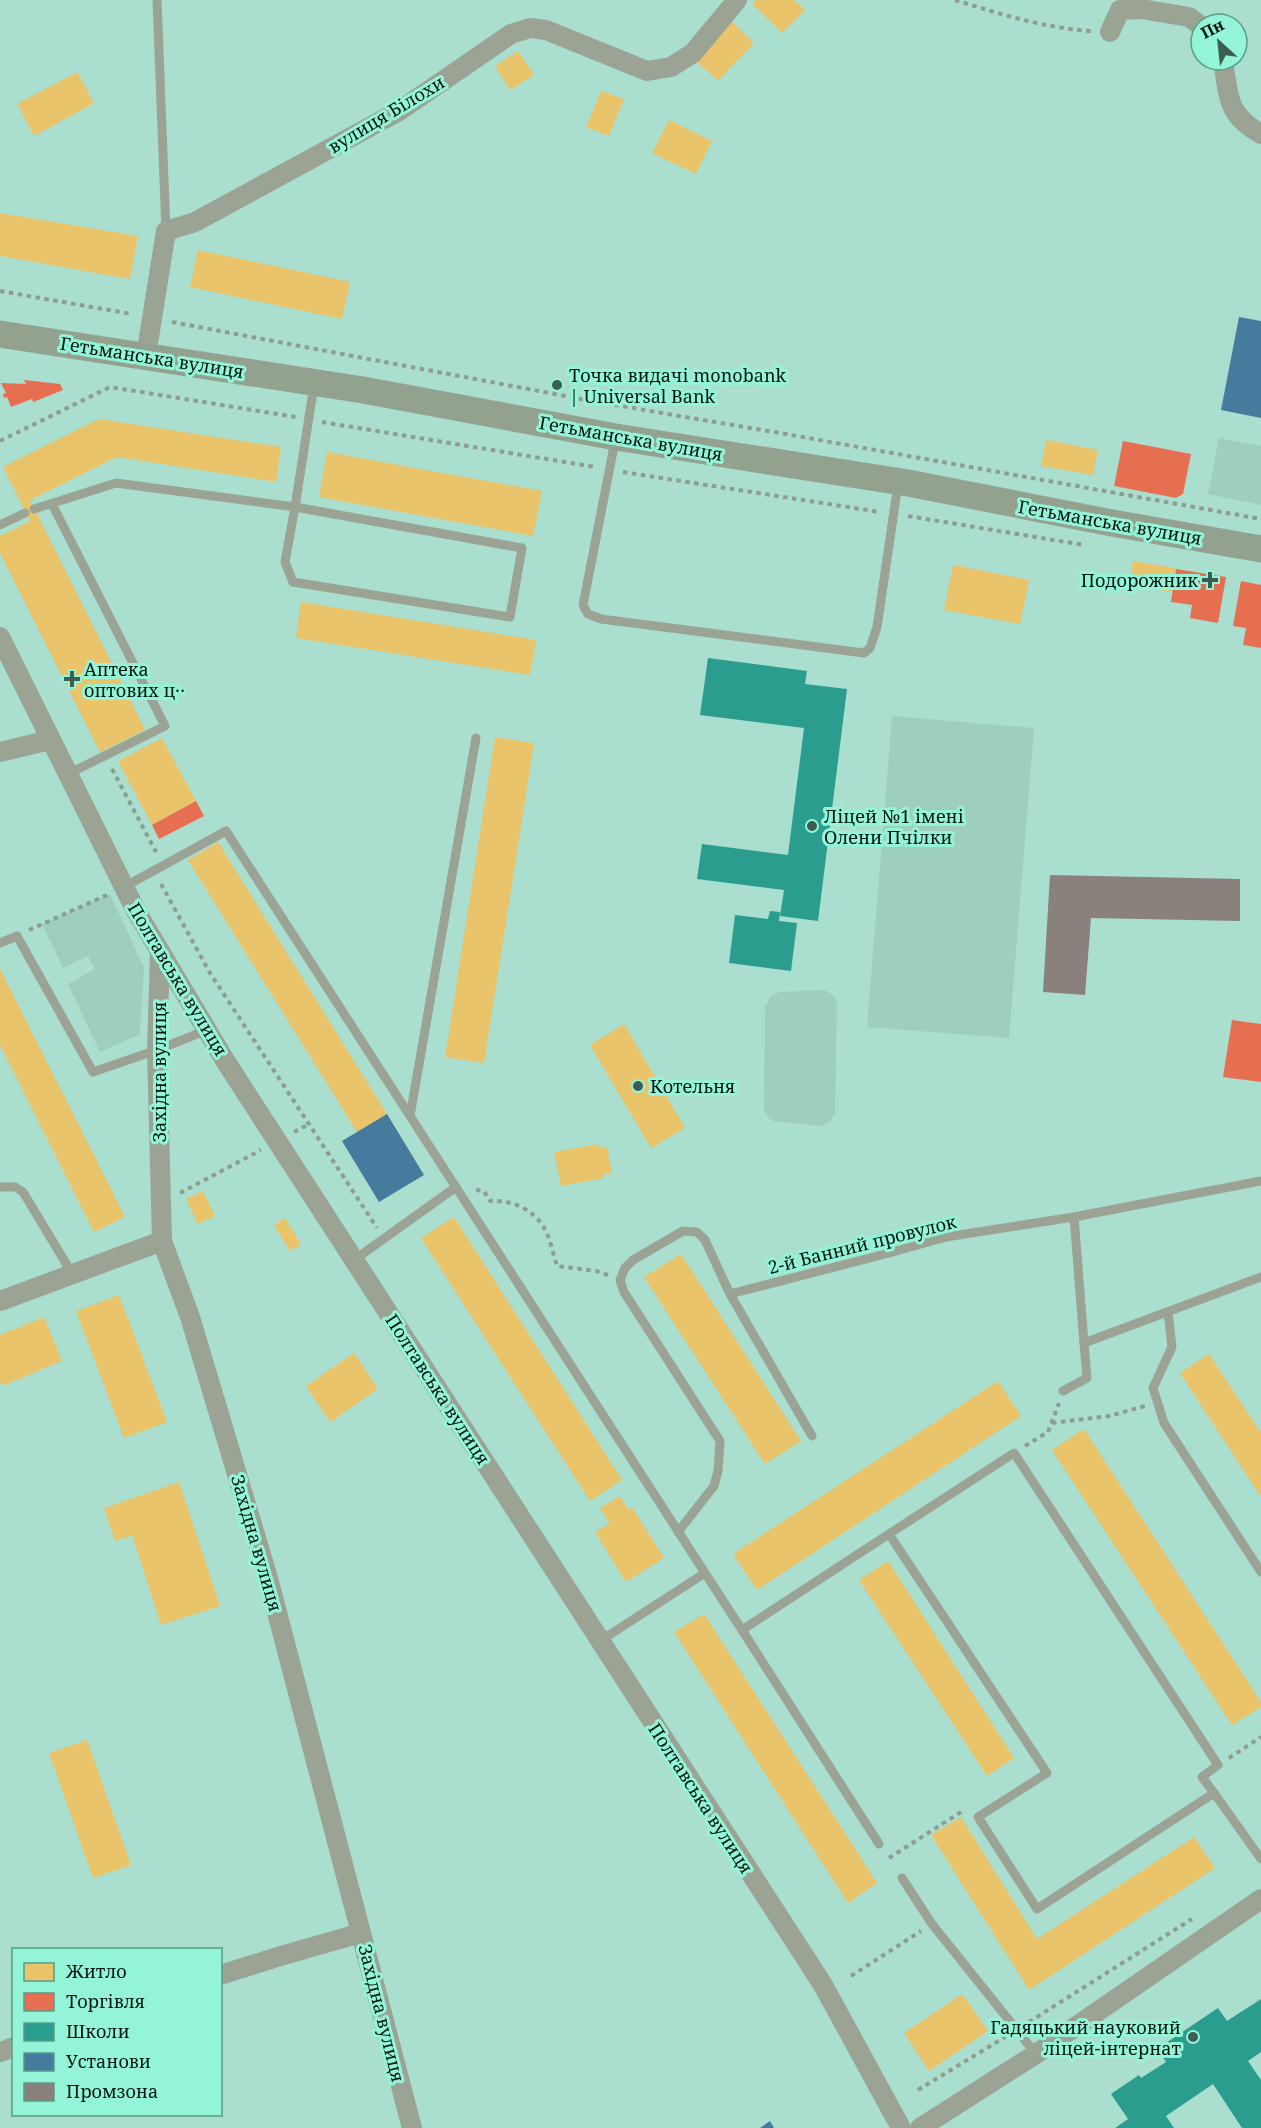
<svg xmlns="http://www.w3.org/2000/svg" width="1261" height="2128" font-family="'Noto Serif',serif">
<rect width="100%" height="100%" fill="#aadecf"/>
<g fill="#9dcebf">
<polygon points="1219,438 1261,446 1261,505 1208,494"/>
<polygon points="892,716 1034,728 1009,1038 867,1027"/>
<polygon points="110,894 144,968 140,1034 100,1052 68,984 95,969 88,956 63,968 42,924"/>
<polygon points="824,990 833,995 837,1003 835,1114 830,1122 821,1126 773,1121 769,1118 764,1110 765,1007 771,996 780,992"/>
</g>
<g fill="#e9c46a">
<polygon points="756,0 794,0 805,10 782,33 752,4"/>
<polygon points="730,20 754,43 718,81 693,58"/>
<polygon points="518,51 534,75 510,90 495,66"/>
<polygon points="77,72 94,103 34,136 17,104"/>
<polygon points="601,91 624,99 609,136 586,127"/>
<polygon points="669,120 712,141 696,174 652,153"/>
<polygon points="0,213 138,236 130,279 0,256"/>
<polygon points="198,250 350,282 342,319 190,287"/>
<polygon points="99,419 281,447 276,482 117,457 30,500 145,730 100,752 0,553 0,536 30,521 3,467"/>
<polygon points="1046,440 1098,450 1093,475 1041,466"/>
<polygon points="327,452 542,491 533,536 319,497"/>
<polygon points="1133,561 1175,568 1171,592 1129,585"/>
<polygon points="953,565 1029,580 1020,624 944,610"/>
<polygon points="301,602 536,640 530,675 296,638"/>
<polygon points="495,737 534,743 484,1063 445,1057"/>
<polygon points="162,738 196,801 152,825 118,761"/>
<polygon points="218,842 387,1114 357,1132 188,860"/>
<polygon points="0,969 125,1217 94,1232 0,1045"/>
<polygon points="624,1024 685,1128 651,1148 590,1045"/>
<polygon points="598,1144 599,1148 607,1147 612,1173 603,1174 604,1178 561,1186 554,1152"/>
<polygon points="203,1191 215,1216 198,1224 186,1199"/>
<polygon points="454,1217 622,1480 590,1501 421,1238"/>
<polygon points="285,1218 301,1244 290,1251 274,1225"/>
<polygon points="681,1254 801,1441 765,1464 644,1277"/>
<polygon points="119,1295 167,1422 124,1438 76,1311"/>
<polygon points="44,1317 62,1361 2,1386 0,1381 0,1335"/>
<polygon points="354,1353 378,1389 330,1422 306,1386"/>
<polygon points="1209,1354 1261,1433 1261,1497 1180,1373"/>
<polygon points="998,1381 1021,1416 757,1590 733,1554"/>
<polygon points="1084,1429 1261,1702 1261,1707 1232,1725 1052,1450"/>
<polygon points="179,1482 220,1606 161,1625 132,1535 115,1541 104,1508"/>
<polygon points="620,1496 628,1510 632,1507 664,1558 626,1582 595,1532 610,1523 600,1508"/>
<polygon points="888,1561 1014,1758 987,1776 859,1580"/>
<polygon points="704,1614 877,1883 848,1903 674,1632"/>
<polygon points="87,1740 131,1865 93,1878 49,1753"/>
<polygon points="961,1817 1037,1939 1194,1837 1215,1868 1029,1990 931,1835"/>
<polygon points="962,1994 988,2031 929,2071 904,2033"/>
</g>
<g fill="#e76f51">
<polygon points="24,380 60,384 63,390 33,402 32,399 11,407 7,397 4,398 3,394 6,393 1,383 26,384"/>
<polygon points="1123,441 1191,454 1183,494 1176,498 1114,486"/>
<polygon points="1176,569 1226,577 1218,623 1190,618 1192,605 1171,602"/>
<polygon points="1241,581 1261,585 1261,648 1243,645 1246,628 1233,626"/>
<polygon points="196,801 204,816 159,839 152,825"/>
<polygon points="1232,1020 1261,1024 1261,1082 1223,1077"/>
</g>
<g fill="#2a9d8f">
<polygon points="708,658 807,671 805,684 847,689 818,921 780,916 784,890 697,879 702,844 788,855 804,728 700,715"/>
<polygon points="770,911 780,912 779,921 797,923 791,971 729,963 735,915 768,919"/>
<polygon points="1261,1999 1261,2052 1248,2061 1261,2080 1261,2128 1242,2128 1213,2084 1166,2116 1174,2128 1115,2128 1128,2119 1111,2094 1139,2075 1141,2078 1166,2062 1157,2049 1218,2008 1227,2021"/>
</g>
<g fill="#457b9d">
<polygon points="1239,317 1261,321 1261,418 1221,410"/>
<polygon points="387,1114 424,1175 379,1202 342,1141"/>
<polygon points="770,2121 774,2128 760,2128"/>
</g>
<polygon fill="#8a817c" points="1050,875 1240,879 1240,921 1091,918 1085,995 1043,992"/>
<g fill="none" stroke-linecap="round" stroke-linejoin="round">
<g stroke="#8d9d90" stroke-width="4" stroke-dasharray="4.5 4.5" stroke-linecap="butt">
<path d="M955 0C1000 14 1044 28 1091 31"/>
<polyline points="0,291 132,314"/>
<polyline points="172,322 592,401 797,436 1261,519"/>
<polyline points="322,422 595,467"/>
<polyline points="0,441 110,387 296,417"/>
<polyline points="623,472 880,512"/>
<polyline points="908,516 1084,545"/>
<polyline points="112,769 156,852"/>
<polyline points="161,884 210,973 377,1228"/>
<polyline points="29,930 107,895"/>
<polyline points="294,1132 309,1124"/>
<path d="M476 1190 484 1191 490 1201C511 1200 531 1208 543 1226 550 1237 553 1254 557 1266L596 1271 608 1275"/>
<polyline points="180,1193 261,1150"/>
<polyline points="1052,1423 1109,1416 1145,1406"/>
<polyline points="1025,1446 1048,1432 1059,1403"/>
<polyline points="1229,1758 1261,1737"/>
<polyline points="889,1858 964,1810"/>
<polyline points="851,1976 921,1931"/>
<polyline points="1029,2022 1192,1919"/>
<polyline points="918,2090 1005,2037"/>
</g>
<g stroke="#9ba494" stroke-width="9">
<polyline points="157,0 166,231"/>
<polyline points="615,441 583,605 588,614 601,619 864,653 870,648 877,627 898,484"/>
<polyline points="52,504 165,726 68,774"/>
<polygon points="295,507 522,548 510,617 293,582 285,562"/>
<polyline points="34,509 116,483 295,507 314,385"/>
<polyline points="0,525 25,513"/>
<polyline points="124,887 226,831 705,1573"/>
<polyline points="0,943 17,936 93,1072 157,1050 207,1030"/>
<polyline points="410,1116 476,738"/>
<polyline points="1261,1181 1074,1217 1084,1343 1261,1277"/>
<polyline points="0,1187 15,1187 23,1192 73,1275"/>
<polyline points="354,1260 456,1187"/>
<polyline points="730,1294 889,1253 946,1237 1074,1217"/>
<polyline points="1168,1312 1172,1347 1153,1388 1164,1423 1261,1572"/>
<polyline points="1063,1391 1087,1378 1084,1343"/>
<polyline points="678,1532 714,1486 718,1471 720,1441 624,1292 620,1280 625,1268 633,1260 683,1231 697,1232 705,1240 730,1294 812,1436"/>
<polyline points="889,1534 1014,1453 1218,1765 1202,1777 1214,1793"/>
<polyline points="742,1630 879,1844"/>
<polyline points="600,1641 705,1573 742,1630 889,1534 1047,1773 978,1817 1037,1909 1214,1793 1261,1859"/>
<polyline points="902,1878 932,1924 1036,2054"/>
</g>
<g stroke="#9ba494" stroke-width="20">
<polyline points="1110,32 1120,10 1141,9 1189,17 1201,26"/>
<path d="M1223 60C1229 97 1226 114 1261 134"/>
<polyline points="146,356 166,231 195,222 399,111 511,34 530,28 546,30 647,71 671,67 693,53 737,0"/>
<polyline points="0,637 136,911 226,1062 823,1985 901,2128"/>
<polyline points="0,752 50,740"/>
<polyline points="160,954 157,1050 162,1241 190,1317 268,1578 412,2128"/>
<polyline points="0,1301 162,1241"/>
<polyline points="220,1975 284,1955 361,1933"/>
<polyline points="0,2052 14,2047"/>
<polyline points="920,2128 1036,2054 1261,1899"/>
</g>
<polyline stroke="#93a28f" stroke-width="27" points="0,334 363,390 616,437 908,483 1112,523 1261,549"/>
</g>
<g fill="#3b5d53" stroke="#94f4d8" stroke-width="2">
<circle cx="557" cy="385" r="6"/>
<path d="M1207 571h6v6h6v6h-6v6h-6v-6h-6v-6h6z"/>
<path d="M69 670h6v6h6v6h-6v6h-6v-6h-6v-6h6z"/>
<circle cx="812" cy="826" r="6"/>
<circle cx="638" cy="1086" r="6"/>
<circle cx="1193" cy="2037" r="6"/>
</g>
<g text-anchor="middle" dominant-baseline="central" stroke-width="6" stroke-linejoin="round" paint-order="stroke">
<g font-size="18" fill="#001710" stroke="#94f4d8">
<text transform="translate(386 114) rotate(-31)">вулиця Білохи</text>
<text transform="translate(152 357) rotate(9)">Гетьманська вулиця</text>
<text transform="translate(631 438) rotate(10)">Гетьманська вулиця</text>
<text transform="translate(1110 522) rotate(10)">Гетьманська вулиця</text>
<text transform="translate(178 979) rotate(59)">Полтавська вулиця</text>
<text transform="translate(159 1072) rotate(-90)">Західна вулиця</text>
<text transform="translate(862 1244) rotate(-14)">2-й Банний провулок</text>
<text transform="translate(438 1389) rotate(57)">Полтавська вулиця</text>
<text transform="translate(257 1543) rotate(74)">Західна вулиця</text>
<text transform="translate(701 1798) rotate(57)">Полтавська вулиця</text>
<text transform="translate(382 2013) rotate(76)">Західна вулиця</text>
</g>
<g font-size="18" fill="#001710" stroke="#94f4d8" text-anchor="start">
<text x="569" y="375">Точка видачі monobank<tspan x="569" dy="21">| Universal Bank</tspan></text>
<text x="1198" y="580" text-anchor="end">Подорожник</text>
<text x="84" y="669">Аптека<tspan x="84" dy="21">оптових ц‥</tspan></text>
<text x="824" y="816">Ліцей №1 імені<tspan x="824" dy="21">Олени Пчілки</tspan></text>
<text x="650" y="1086">Котельня</text>
<text x="1181" y="2027" text-anchor="end">Гадяцький науковий<tspan x="1181" dy="21">ліцей-інтернат</tspan></text>
</g>
</g>
<rect x="12" y="1948" width="210" height="168" fill="#94f4d8" stroke="#599c88" stroke-width="1.5"/>
<rect x="24" y="1963" width="30" height="18" fill="#e9c46a" stroke="#599c88" stroke-width="1.5"/>
<text x="66" y="1978" font-size="18" fill="#001710">Житло</text>
<rect x="24" y="1993" width="30" height="18" fill="#e76f51" stroke="#599c88" stroke-width="1.5"/>
<text x="66" y="2008" font-size="18" fill="#001710">Торгівля</text>
<rect x="24" y="2023" width="30" height="18" fill="#2a9d8f" stroke="#599c88" stroke-width="1.5"/>
<text x="66" y="2038" font-size="18" fill="#001710">Школи</text>
<rect x="24" y="2053" width="30" height="18" fill="#457b9d" stroke="#599c88" stroke-width="1.5"/>
<text x="66" y="2068" font-size="18" fill="#001710">Установи</text>
<rect x="24" y="2083" width="30" height="18" fill="#8a817c" stroke="#599c88" stroke-width="1.5"/>
<text x="66" y="2098" font-size="18" fill="#001710">Промзона</text>
<g transform="translate(1219 42) rotate(333)"><circle r="28" fill="#94f4d8" stroke="#599c88" stroke-width="1.5"/>
<path d="M0-4.5L10 22L0 15L-10 22Z" fill="#3b5d53"/>
<text y="-9" font-size="16" font-weight="bold" text-anchor="middle" fill="#001710">Пн</text>
</g>
</svg>
